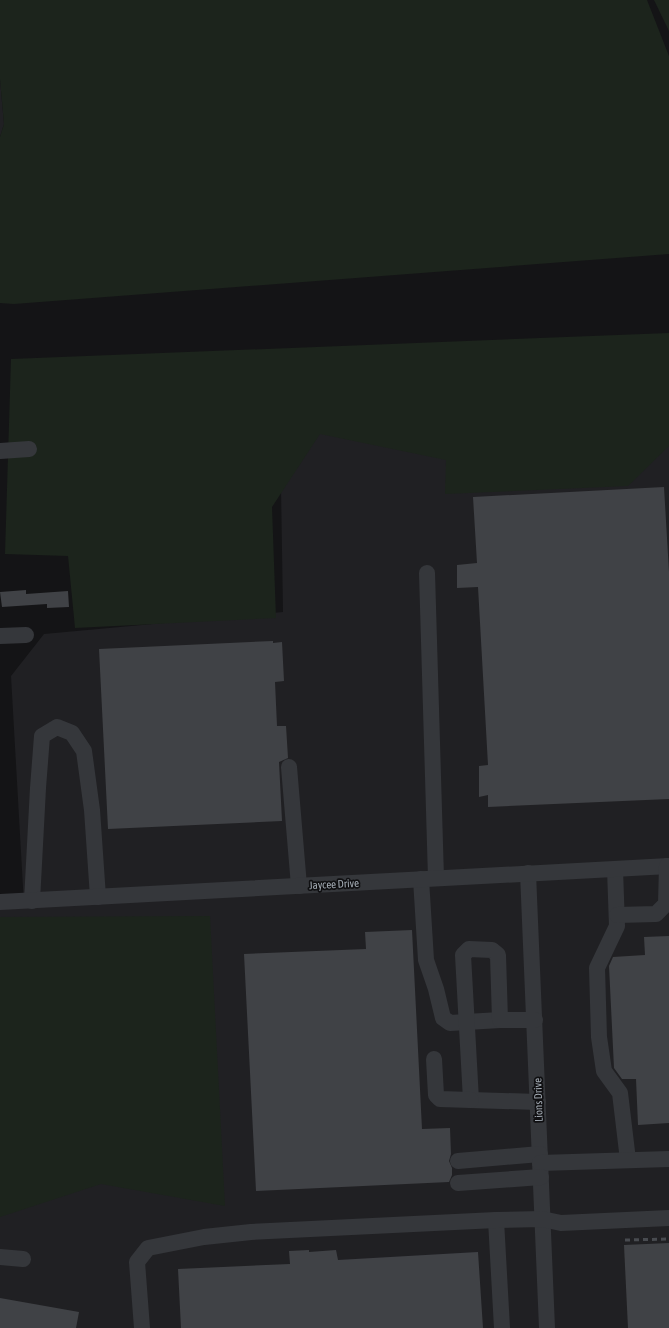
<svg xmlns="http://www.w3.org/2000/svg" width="669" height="1328" font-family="'Asap Condensed',sans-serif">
<rect width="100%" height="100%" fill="#141416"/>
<g fill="#202023">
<polygon points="0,79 4,124 0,137"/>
<polygon points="669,395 669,1328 0,1328 0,906 24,905 11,676 44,634 283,612 281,489 276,424"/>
</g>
<g fill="#1c241c">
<polygon points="0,0 647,0 669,56 669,254 14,304 0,303 0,137 4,124 0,79"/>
<polygon points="654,0 669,0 669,31"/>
<polygon points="669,333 669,446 628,486 445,494 446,460 320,434 272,507 276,618 75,628 68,556 5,554 11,359"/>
<polygon points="210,916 225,1206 101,1184 0,1217 0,917"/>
</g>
<g fill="#404246">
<polygon points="664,487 669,572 669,799 488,807 488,795 479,797 479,766 488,765 478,587 457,588 457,565 477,563 473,497"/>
<polygon points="26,590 26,594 68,591 69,607 47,608 47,604 2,607 0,592"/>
<polygon points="273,641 273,643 282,642 284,681 275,682 277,726 286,726 288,758 279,762 282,821 108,829 99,649"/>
<polygon points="412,930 422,1129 450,1128 451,1154 449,1161 452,1168 452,1175 449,1182 256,1191 244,954 366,949 365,932"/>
<polygon points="669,936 669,1123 638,1125 636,1079 622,1079 614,1068 609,966 613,957 645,955 644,937"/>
<polygon points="669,1243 669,1328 628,1328 624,1245"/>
<polygon points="309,1250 309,1252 336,1250 338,1260 478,1252 483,1328 181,1328 178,1269 290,1264 289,1251"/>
<polygon points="0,1298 79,1312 76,1328 0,1328"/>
</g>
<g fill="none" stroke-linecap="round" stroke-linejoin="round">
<g stroke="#35373b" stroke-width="16">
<polyline points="0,451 29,449"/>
<polyline points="427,573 436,878"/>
<polyline points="0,636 26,635"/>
<polyline points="289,767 299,886"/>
<polyline points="615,869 617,926 597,968 599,1037 604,1071 620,1093 628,1160"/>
<polyline points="528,873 547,1328"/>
<polyline points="421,879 426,960 436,989 443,1018 450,1023 500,1020"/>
<polyline points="32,901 38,788 42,736 57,727 72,733 84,751 92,810 98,897"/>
<polyline points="0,902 669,866"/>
<polyline points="617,915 656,914 666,904 667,866"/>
<polyline points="535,1020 500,1020 498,955 492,950 469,949 463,955 471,1100 538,1102"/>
<polyline points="434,1059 436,1095 440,1099 471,1100"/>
<polyline points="458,1161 540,1154"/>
<polyline points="540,1163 669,1159"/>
<polyline points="458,1183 541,1177"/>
<polyline points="496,1220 502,1328"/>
<polyline points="0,1257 23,1259"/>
<polyline points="142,1328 137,1262 148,1248 204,1237 251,1232 496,1220 542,1219 561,1223 669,1218"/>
</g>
<polyline stroke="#484b50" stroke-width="3" stroke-dasharray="5 4" stroke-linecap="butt" points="625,1240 669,1239"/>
</g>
<g text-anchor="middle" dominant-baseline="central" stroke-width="3.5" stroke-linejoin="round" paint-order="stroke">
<g font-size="11" fill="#a5adb6" stroke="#0f0f11">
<text transform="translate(334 884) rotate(-3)">Jaycee Drive</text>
<text transform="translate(538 1100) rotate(-92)">Lions Drive</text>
</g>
</g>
</svg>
